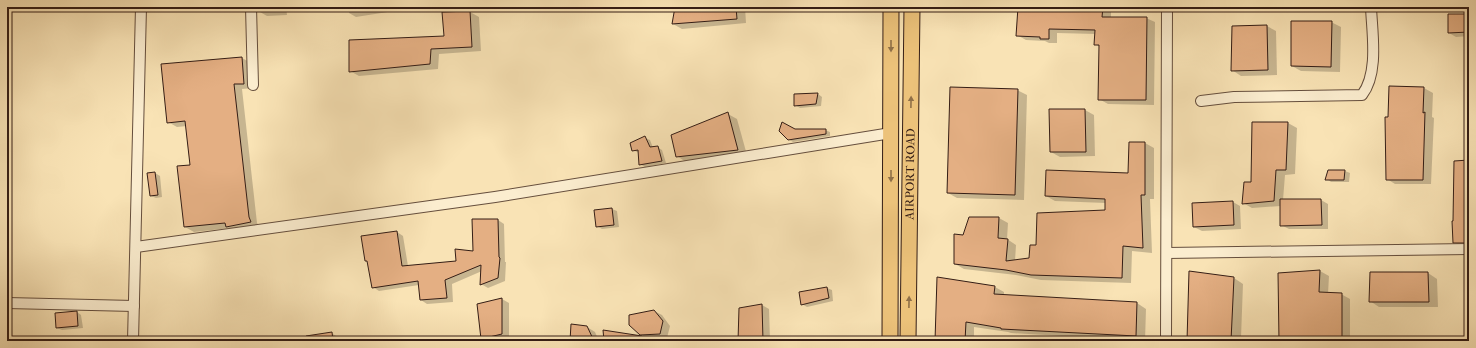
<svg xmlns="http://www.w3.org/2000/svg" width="1476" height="348" font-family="'IM FELL French Canon',serif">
<rect width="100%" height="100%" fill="#f9e3b5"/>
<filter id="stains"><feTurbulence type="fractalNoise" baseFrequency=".005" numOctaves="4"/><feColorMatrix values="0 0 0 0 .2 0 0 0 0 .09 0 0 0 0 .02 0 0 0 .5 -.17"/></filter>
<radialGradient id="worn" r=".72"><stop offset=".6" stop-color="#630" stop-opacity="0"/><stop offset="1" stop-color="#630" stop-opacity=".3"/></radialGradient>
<g fill="#0003">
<polygon points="260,7 286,7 287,15 267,16 260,12"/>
<polygon points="348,7 393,7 394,11 356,17 349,13"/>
<polygon points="676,7 745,7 746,23 682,29 673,24"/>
<polygon points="1019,7 1103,7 1111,12 1111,18 1146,18 1155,22 1154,105 1108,104 1099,99 1100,47 1095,44 1096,34 1057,33 1057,43 1049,43 1045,41 1026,40 1017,35"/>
<polygon points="470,12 479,17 481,51 439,54 438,69 359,76 350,71 445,37 443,13"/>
<polygon points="1469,15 1469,36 1456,37 1449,33"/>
<polygon points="1331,22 1341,27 1340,72 1301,71 1292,66"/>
<polygon points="1267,26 1276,31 1277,75 1241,76 1232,70"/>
<polygon points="242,58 251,63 253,88 242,89 257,223 260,227 236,231 230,228 194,232 185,227 191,165 187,126 177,127 168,122 162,65"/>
<polygon points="1424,88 1433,93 1432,117 1434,118 1431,184 1395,184 1387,179 1389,118"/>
<polygon points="1017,90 1027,95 1024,200 957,198 948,193"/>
<polygon points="818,94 822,97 821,106 800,108 795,105"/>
<polygon points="1085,110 1094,115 1095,156 1060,157 1051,152"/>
<polygon points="728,114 737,119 747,155 686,162 677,156"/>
<polygon points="1253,123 1288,123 1297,128 1295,174 1285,175 1283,200 1321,200 1328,204 1328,229 1289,229 1281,225 1281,206 1252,208 1243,203 1252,183"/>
<polygon points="795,130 825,130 830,132 830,136 793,142 788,139"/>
<polygon points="645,138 650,140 653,148 657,147 662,150 666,163 645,167 640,164 639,153 633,150"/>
<polygon points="1130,143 1145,143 1154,148 1154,199 1150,199 1152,253 1132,251 1131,283 1041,280 1016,275 964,269 955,264 963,236 999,218 1008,223 1007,239 1016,245 1015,261 1030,259 1037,246 1106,211 1106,203 1055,201 1046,196 1129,174"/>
<polygon points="1469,161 1469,247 1462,247 1454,242"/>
<polygon points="1329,171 1345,171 1350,173 1349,182 1331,182 1327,179"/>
<polygon points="155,173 160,176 162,197 156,198 151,196"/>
<polygon points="1233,202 1240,206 1241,229 1202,231 1194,227"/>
<polygon points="612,209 617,211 619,227 602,229 597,226 595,211"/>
<polygon points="498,220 504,224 505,262 506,262 505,281 488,288 481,284 482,271 452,284 453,302 427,304 421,300 419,285 379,291 373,287 368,262 366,261 397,232 403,236 408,266 457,262 474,253"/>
<polygon points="1320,271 1329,276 1328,294 1341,294 1350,299 1350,341 1280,341 1279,274"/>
<polygon points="1428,273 1437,279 1438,307 1379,307 1370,301"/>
<polygon points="938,278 995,287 1004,292 1004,296 1137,303 1146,309 1145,341 1011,333 1008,332 974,327 974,341 937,341"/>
<polygon points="1234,278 1243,284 1241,338 1249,337 1256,341 1188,341"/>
<polygon points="827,288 832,290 833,301 807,307 802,304 800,293"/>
<polygon points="502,299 509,303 509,338 496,341 487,341 482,338 478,305"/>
<polygon points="762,305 769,309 770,341 739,341"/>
<polygon points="654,311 662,315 670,326 667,338 648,339 640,334"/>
<polygon points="77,312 81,315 83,328 62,330 57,328"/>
<polygon points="587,327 595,332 599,341 571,341"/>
<polygon points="331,333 336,336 337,341 311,341"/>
</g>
<g fill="#e4af83" stroke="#341d15">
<polygon points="675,7 736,7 737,19 672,24"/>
<polygon points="1018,7 1103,7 1102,17 1147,17 1146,100 1098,100 1099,45 1094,45 1095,30 1049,29 1049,39 1040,39 1040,37 1016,36"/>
<polygon points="470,11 472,47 431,49 430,64 349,72 349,40 444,36 442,12"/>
<polygon points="1448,14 1469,14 1469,32 1448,33"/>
<polygon points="1291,21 1332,21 1331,67 1291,66"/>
<polygon points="1267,25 1268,70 1231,71 1232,26"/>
<polygon points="242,57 244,84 234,84 249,217 251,222 226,227 225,223 184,227 177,166 190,165 185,121 167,123 161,64"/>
<polygon points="1389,86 1424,87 1423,113 1425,112 1423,180 1386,180 1385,117 1388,117"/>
<polygon points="950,87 1018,89 1015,195 947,193"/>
<polygon points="818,93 816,104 794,106 794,94"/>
<polygon points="1049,109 1085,109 1086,152 1050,152"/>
<polygon points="728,112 738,150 676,157 671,135"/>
<polygon points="782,122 795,129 826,129 826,134 788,140 779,131"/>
<polygon points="1252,122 1288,122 1286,170 1276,170 1274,201 1242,204 1244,182 1251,182"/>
<polygon points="645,136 650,147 658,146 662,161 639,165 638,150 632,151 630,143"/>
<polygon points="1129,142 1145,142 1145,195 1141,195 1143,248 1123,246 1122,278 1031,275 1006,270 954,264 954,234 963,235 969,217 999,217 998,238 1008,239 1006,261 1029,258 1030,245 1036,245 1037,213 1105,210 1105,199 1045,196 1046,170 1128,173"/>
<polygon points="1469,160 1469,243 1453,243 1452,221 1453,221 1454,161"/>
<polygon points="1328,170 1345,170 1344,180 1325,180"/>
<polygon points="155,172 158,195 150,196 147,173"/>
<polygon points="1280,199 1321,199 1322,225 1280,226"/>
<polygon points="1233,201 1234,225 1193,227 1192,203"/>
<polygon points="612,208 614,225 596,227 594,210"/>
<polygon points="472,219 498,219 499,257 500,258 498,278 480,285 481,265 445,280 447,298 420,300 418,281 372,288 367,261 365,261 361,236 397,231 402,266 456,261 455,249 473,251"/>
<polygon points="1320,270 1319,292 1342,293 1342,341 1279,341 1278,273"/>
<polygon points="1189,271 1234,277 1231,341 1187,341"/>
<polygon points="1370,272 1428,272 1429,302 1369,302"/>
<polygon points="937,277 995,286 994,294 1137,302 1136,336 1001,329 1001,328 966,322 965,341 935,341"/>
<polygon points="827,287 829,298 801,305 799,292"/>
<polygon points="502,298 502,334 481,339 477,304"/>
<polygon points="762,304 763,341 738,341 739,308"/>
<polygon points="654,310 663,321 660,334 640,335 629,325 629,315"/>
<polygon points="77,311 78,326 56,328 55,313"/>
<polygon points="571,324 587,326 594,341 570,341"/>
<polygon points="603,330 642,336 641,341 604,341"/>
<polygon points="332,332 333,341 307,341 306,336"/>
</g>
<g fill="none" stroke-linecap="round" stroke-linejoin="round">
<g stroke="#654e3d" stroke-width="12">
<g id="minor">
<polyline points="251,7 253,85"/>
<path d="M1201 101 1234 97 1362 95C1379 73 1372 33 1371 7"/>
<polyline points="136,247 495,197 891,133"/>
<polyline points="1167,253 1469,249"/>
<polyline points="7,303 134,306"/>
<polyline points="133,341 141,7"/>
<polyline points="1166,341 1167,7"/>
</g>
</g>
<g stroke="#341d15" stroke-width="17">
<g id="highway">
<polyline points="890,341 891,7"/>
<path id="s1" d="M908 341 912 7"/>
</g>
</g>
<use href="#minor" stroke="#fbedcf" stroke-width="10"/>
<use href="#highway" stroke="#ecc27a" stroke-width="15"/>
</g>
<defs><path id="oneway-solid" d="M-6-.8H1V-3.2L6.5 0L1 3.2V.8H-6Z"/></defs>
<g fill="#907048">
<use href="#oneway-solid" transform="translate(891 46) rotate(90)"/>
<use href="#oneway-solid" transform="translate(911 102) rotate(-89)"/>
<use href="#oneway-solid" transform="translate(891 176) rotate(90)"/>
<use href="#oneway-solid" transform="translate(909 302) rotate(-89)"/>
</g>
<g text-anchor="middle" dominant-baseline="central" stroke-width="3" stroke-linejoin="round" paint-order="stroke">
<g font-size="12" fill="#341d15" stroke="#fbedcf">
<text stroke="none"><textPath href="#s1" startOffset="167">AIRPORT ROAD</textPath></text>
</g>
</g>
<rect width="1476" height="348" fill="none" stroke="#f9e3b5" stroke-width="24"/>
<rect x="8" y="8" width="1460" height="332" fill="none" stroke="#341d15" stroke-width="2"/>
<rect x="12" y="12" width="1452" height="324" fill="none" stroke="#341d15"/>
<rect width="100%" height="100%" filter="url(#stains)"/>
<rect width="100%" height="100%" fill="url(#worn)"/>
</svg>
